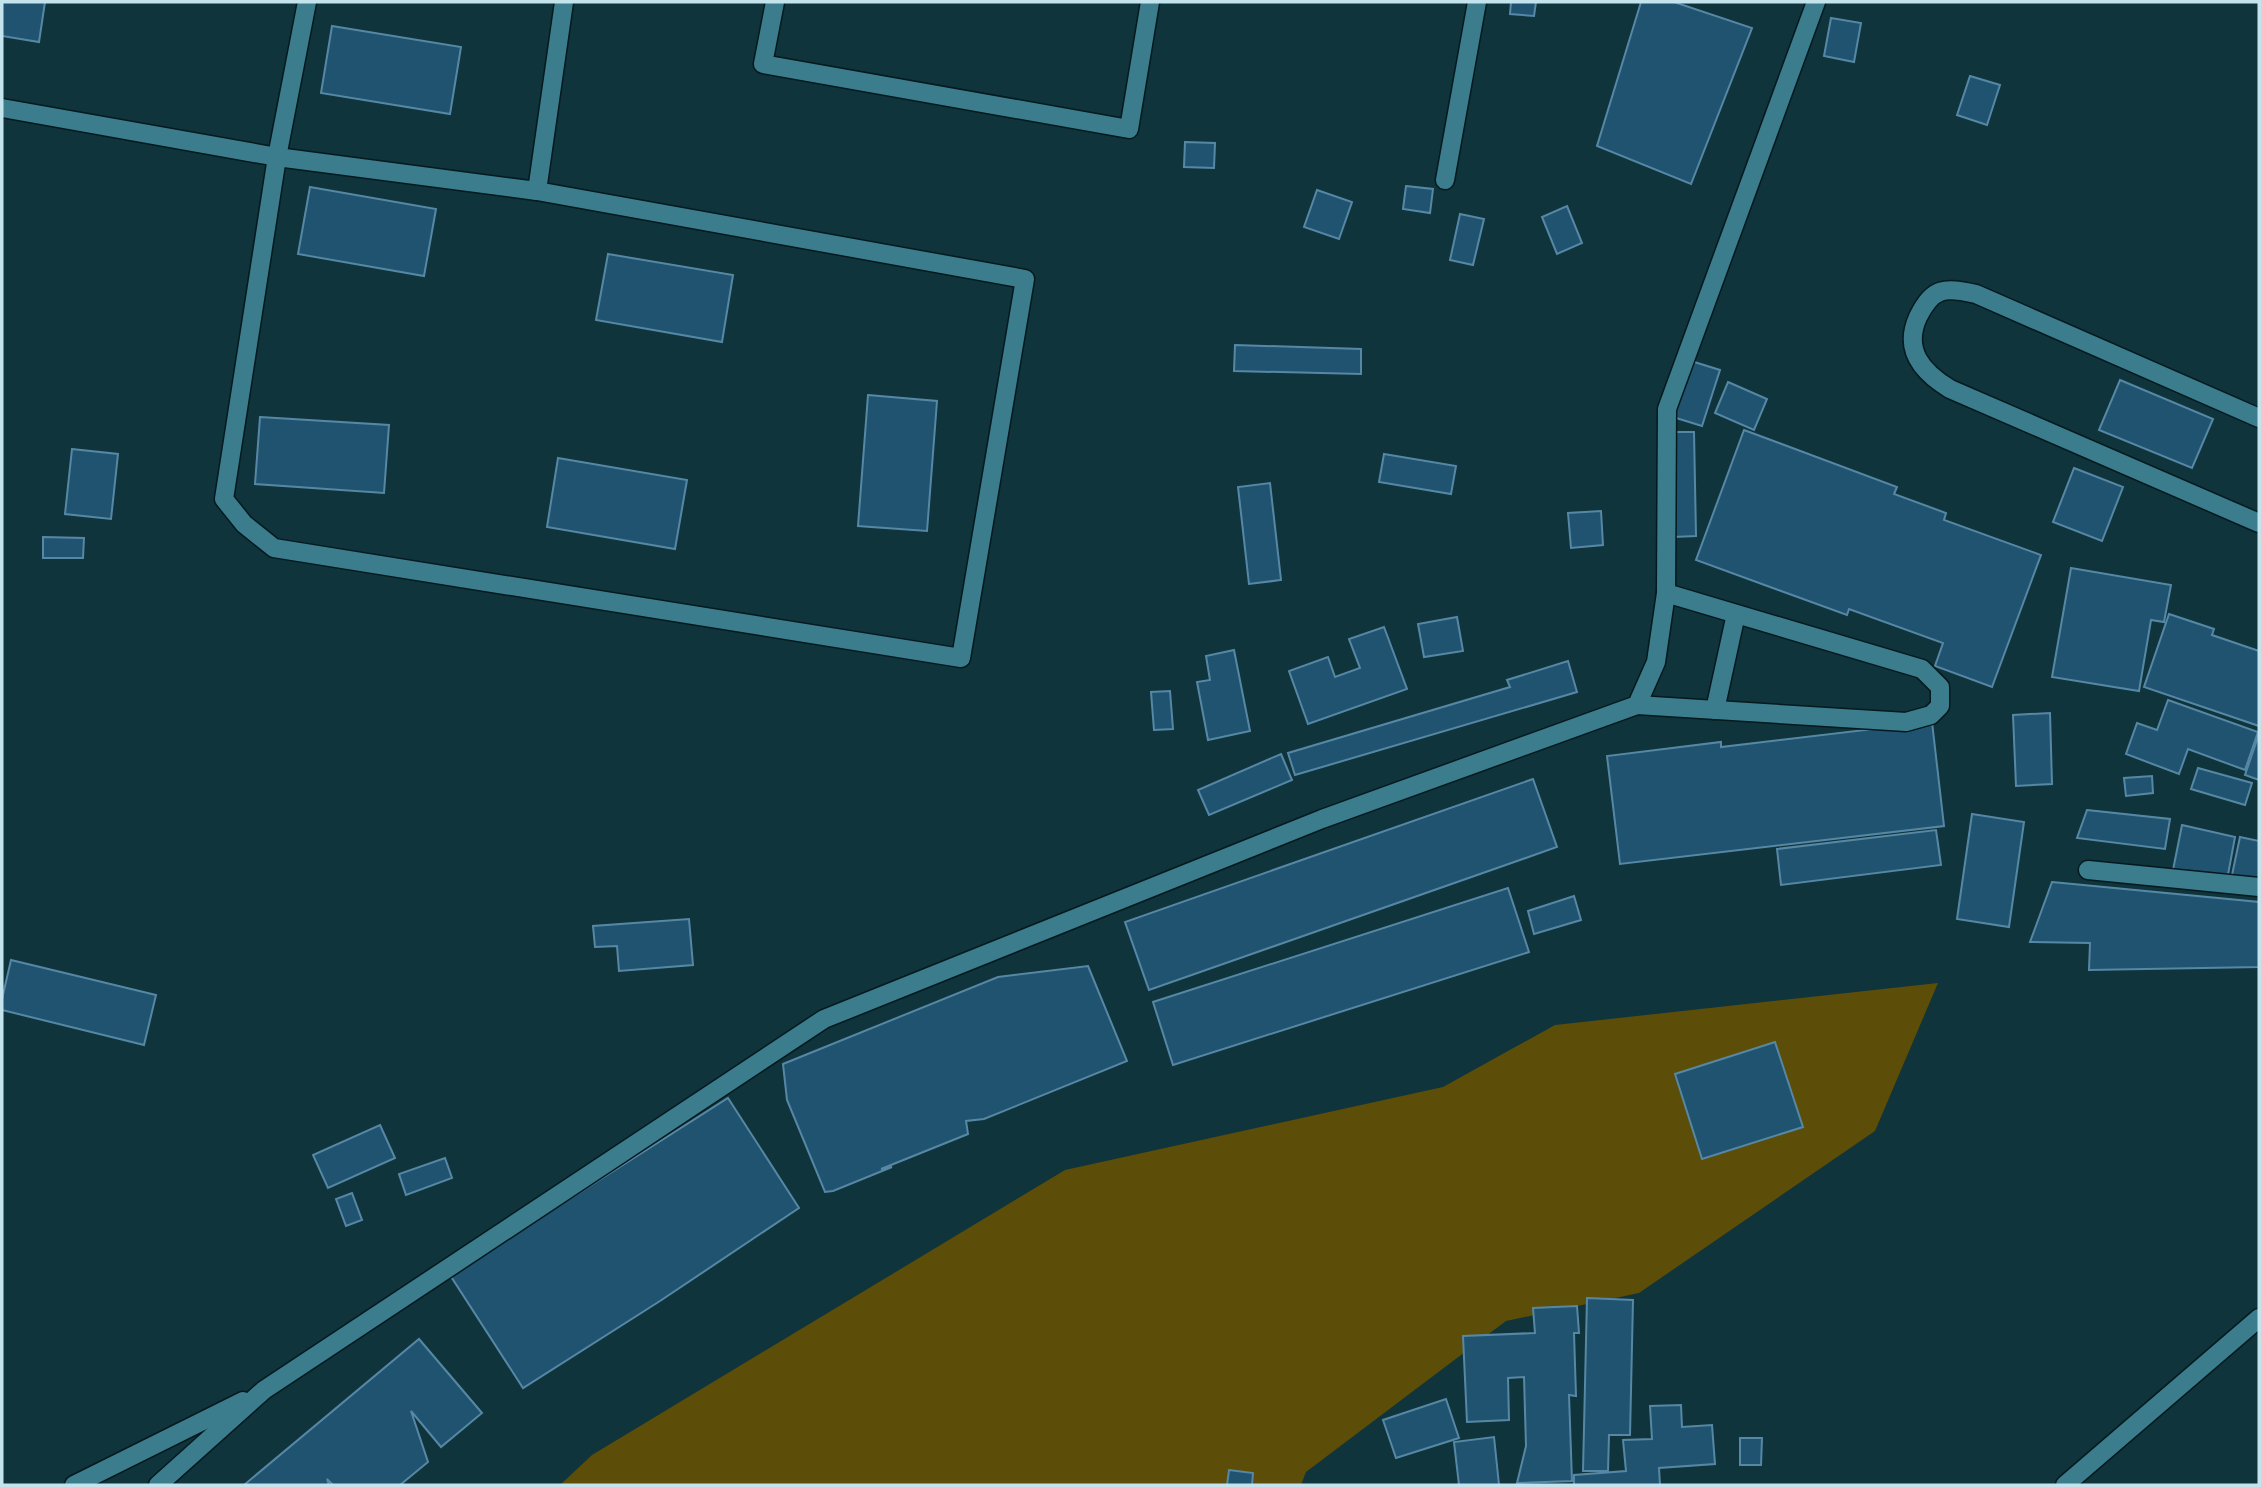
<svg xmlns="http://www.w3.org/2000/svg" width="2261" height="1487" font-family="Raleway,sans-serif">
<rect width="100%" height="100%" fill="#10343c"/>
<polygon fill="#5c4d08" points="1938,983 1875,1131 1639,1293 1506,1321 1306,1472 1301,1485 560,1485 592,1455 1065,1170 1443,1087 1555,1025"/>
<g fill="#20536f" stroke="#5688a6" stroke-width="2">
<polygon points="2,2 45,2 39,42 2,36"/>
<polygon points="1511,2 1536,2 1534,16 1510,14"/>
<polygon points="1641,2 1674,2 1752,28 1691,184 1597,146"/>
<polygon points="1831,18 1861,23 1854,62 1824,56"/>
<polygon points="332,26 461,47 450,114 321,93"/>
<polygon points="1970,76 2000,85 1987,125 1957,115"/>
<polygon points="1185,142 1215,143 1214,168 1184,167"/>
<polygon points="1406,186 1433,189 1430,213 1403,209"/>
<polygon points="310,187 436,209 424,276 298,254"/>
<polygon points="1317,190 1352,202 1339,239 1304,227"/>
<polygon points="1567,206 1582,243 1557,254 1542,217"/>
<polygon points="1460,214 1484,219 1473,265 1450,260"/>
<polygon points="608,254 733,275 722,342 596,320"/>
<polygon points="1235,345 1361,349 1361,374 1234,371"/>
<polygon points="1691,361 1720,370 1702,426 1673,417"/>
<polygon points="2120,380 2213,419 2192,468 2099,430"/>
<polygon points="1728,382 1767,399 1754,430 1715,413"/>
<polygon points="868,395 937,401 927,531 858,526"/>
<polygon points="260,417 389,425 384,493 255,484"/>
<polygon points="1744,430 1897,487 1894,494 1946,513 1944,520 2041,555 1992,687 1935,666 1943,643 1849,609 1847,615 1696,560"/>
<polygon points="1671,432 1694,432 1696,536 1673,537"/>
<polygon points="72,449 118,454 111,519 65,514"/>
<polygon points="1384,454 1456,466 1451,494 1379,482"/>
<polygon points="558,458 687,480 675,549 547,527"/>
<polygon points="2074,468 2123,487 2102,541 2053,522"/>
<polygon points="1270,483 1281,580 1249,584 1238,487"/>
<polygon points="1601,511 1603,545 1571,548 1568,513"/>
<polygon points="43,537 84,538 83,558 43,558"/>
<polygon points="2071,568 2171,585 2164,622 2151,620 2139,691 2052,677"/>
<polygon points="2169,614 2214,629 2212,635 2259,651 2259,726 2144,687"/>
<polygon points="1457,617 1463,651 1424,657 1418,624"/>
<polygon points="1384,627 1407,689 1308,724 1289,671 1328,657 1335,677 1360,668 1349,639"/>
<polygon points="1234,650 1250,731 1208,740 1197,682 1210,680 1206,656"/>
<polygon points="1568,661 1577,692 1295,775 1288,753 1510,687 1507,680"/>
<polygon points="1170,691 1173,729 1154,730 1151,692"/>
<polygon points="2168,700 2258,732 2245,770 2188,749 2179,774 2126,754 2137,723 2157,730"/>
<polygon points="2050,713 2052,784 2016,786 2013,715"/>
<polygon points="1932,722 1944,826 1620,864 1607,756 1721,742 1721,747"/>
<polygon points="2259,734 2259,780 2245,775"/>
<polygon points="1281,754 1292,780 1209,815 1198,790"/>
<polygon points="2198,768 2252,783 2245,805 2191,789"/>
<polygon points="2152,776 2153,793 2126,796 2124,778"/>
<polygon points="1533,779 1557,847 1149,990 1125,922"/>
<polygon points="2087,810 2170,819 2165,849 2077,838"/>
<polygon points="1972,814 2024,822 2009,927 1957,919"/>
<polygon points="2182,825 2235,837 2227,880 2173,870"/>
<polygon points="1936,830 1941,865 1781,885 1777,849"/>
<polygon points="2240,837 2259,841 2259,880 2232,875"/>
<polygon points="2052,882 2259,902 2259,967 2089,970 2090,943 2030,942"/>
<polygon points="1508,888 1529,952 1173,1065 1153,1002"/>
<polygon points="1574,896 1581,920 1534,934 1528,911"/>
<polygon points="689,919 693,965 619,971 617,946 595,947 593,926"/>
<polygon points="11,960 156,995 144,1045 2,1010 2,999"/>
<polygon points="1088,966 1127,1061 984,1119 966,1121 968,1134 881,1169 892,1167 833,1191 825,1192 787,1100 783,1064 998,977"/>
<polygon points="1775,1042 1803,1127 1702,1159 1675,1074"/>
<polygon points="728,1098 799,1208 660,1301 523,1388 450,1275"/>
<polygon points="380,1125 395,1158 328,1188 313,1155"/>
<polygon points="445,1158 452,1178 406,1195 399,1174"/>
<polygon points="352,1193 362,1220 346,1226 336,1199"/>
<polygon points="1587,1298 1633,1300 1630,1435 1609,1435 1608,1471 1583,1471"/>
<polygon points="1577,1306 1579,1333 1574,1333 1576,1396 1569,1395 1572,1481 1517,1483 1526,1446 1524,1377 1508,1378 1509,1420 1467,1422 1463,1336 1535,1333 1533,1308"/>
<polygon points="419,1339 482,1413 441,1447 411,1411 428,1462 400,1485 333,1485 327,1479 329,1485 244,1485"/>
<polygon points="1446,1399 1459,1438 1396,1458 1383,1420"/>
<polygon points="1681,1405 1682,1427 1712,1425 1715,1464 1659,1468 1660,1485 1574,1485 1574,1475 1626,1471 1623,1440 1652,1439 1650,1406"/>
<polygon points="1494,1437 1499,1485 1459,1485 1454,1442"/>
<polygon points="1740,1438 1762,1438 1761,1465 1740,1465"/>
<polygon points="1229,1470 1253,1473 1252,1485 1227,1485"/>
</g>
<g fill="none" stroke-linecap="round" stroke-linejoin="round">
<g stroke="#051a1f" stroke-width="21">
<g id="service">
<polyline points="2,108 277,157 307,2"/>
<polygon points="277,157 537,191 1025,279 961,658 274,548 244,524 224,499"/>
<polyline points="537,191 564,2"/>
<polyline points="1637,705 1906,722 1931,715 1940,706 1940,687 1922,669 1666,593"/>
<polyline points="1715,710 1736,614"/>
<polyline points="74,1485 243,1401"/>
<polyline points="158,1485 264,1390 824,1019 1322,819 1637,705 1656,662 1666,593 1667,409 1816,2"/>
</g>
</g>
<g stroke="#051a1f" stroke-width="21">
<g id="minor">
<polyline points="775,2 763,64 1129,129 1150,2"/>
<polyline points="1445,180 1477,2"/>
<path d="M2259 418 1976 294C1944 287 1933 287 1918 317 1903 350 1922 372 1950 389L2259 523"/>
<polyline points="2088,870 2259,887"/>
<polyline points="2065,1485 2259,1318"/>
</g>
</g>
<use href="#service" stroke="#3b7d8d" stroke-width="18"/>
<use href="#minor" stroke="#3b7d8d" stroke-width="18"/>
</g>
<rect width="2261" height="1487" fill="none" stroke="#c4e4ed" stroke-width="7"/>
</svg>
